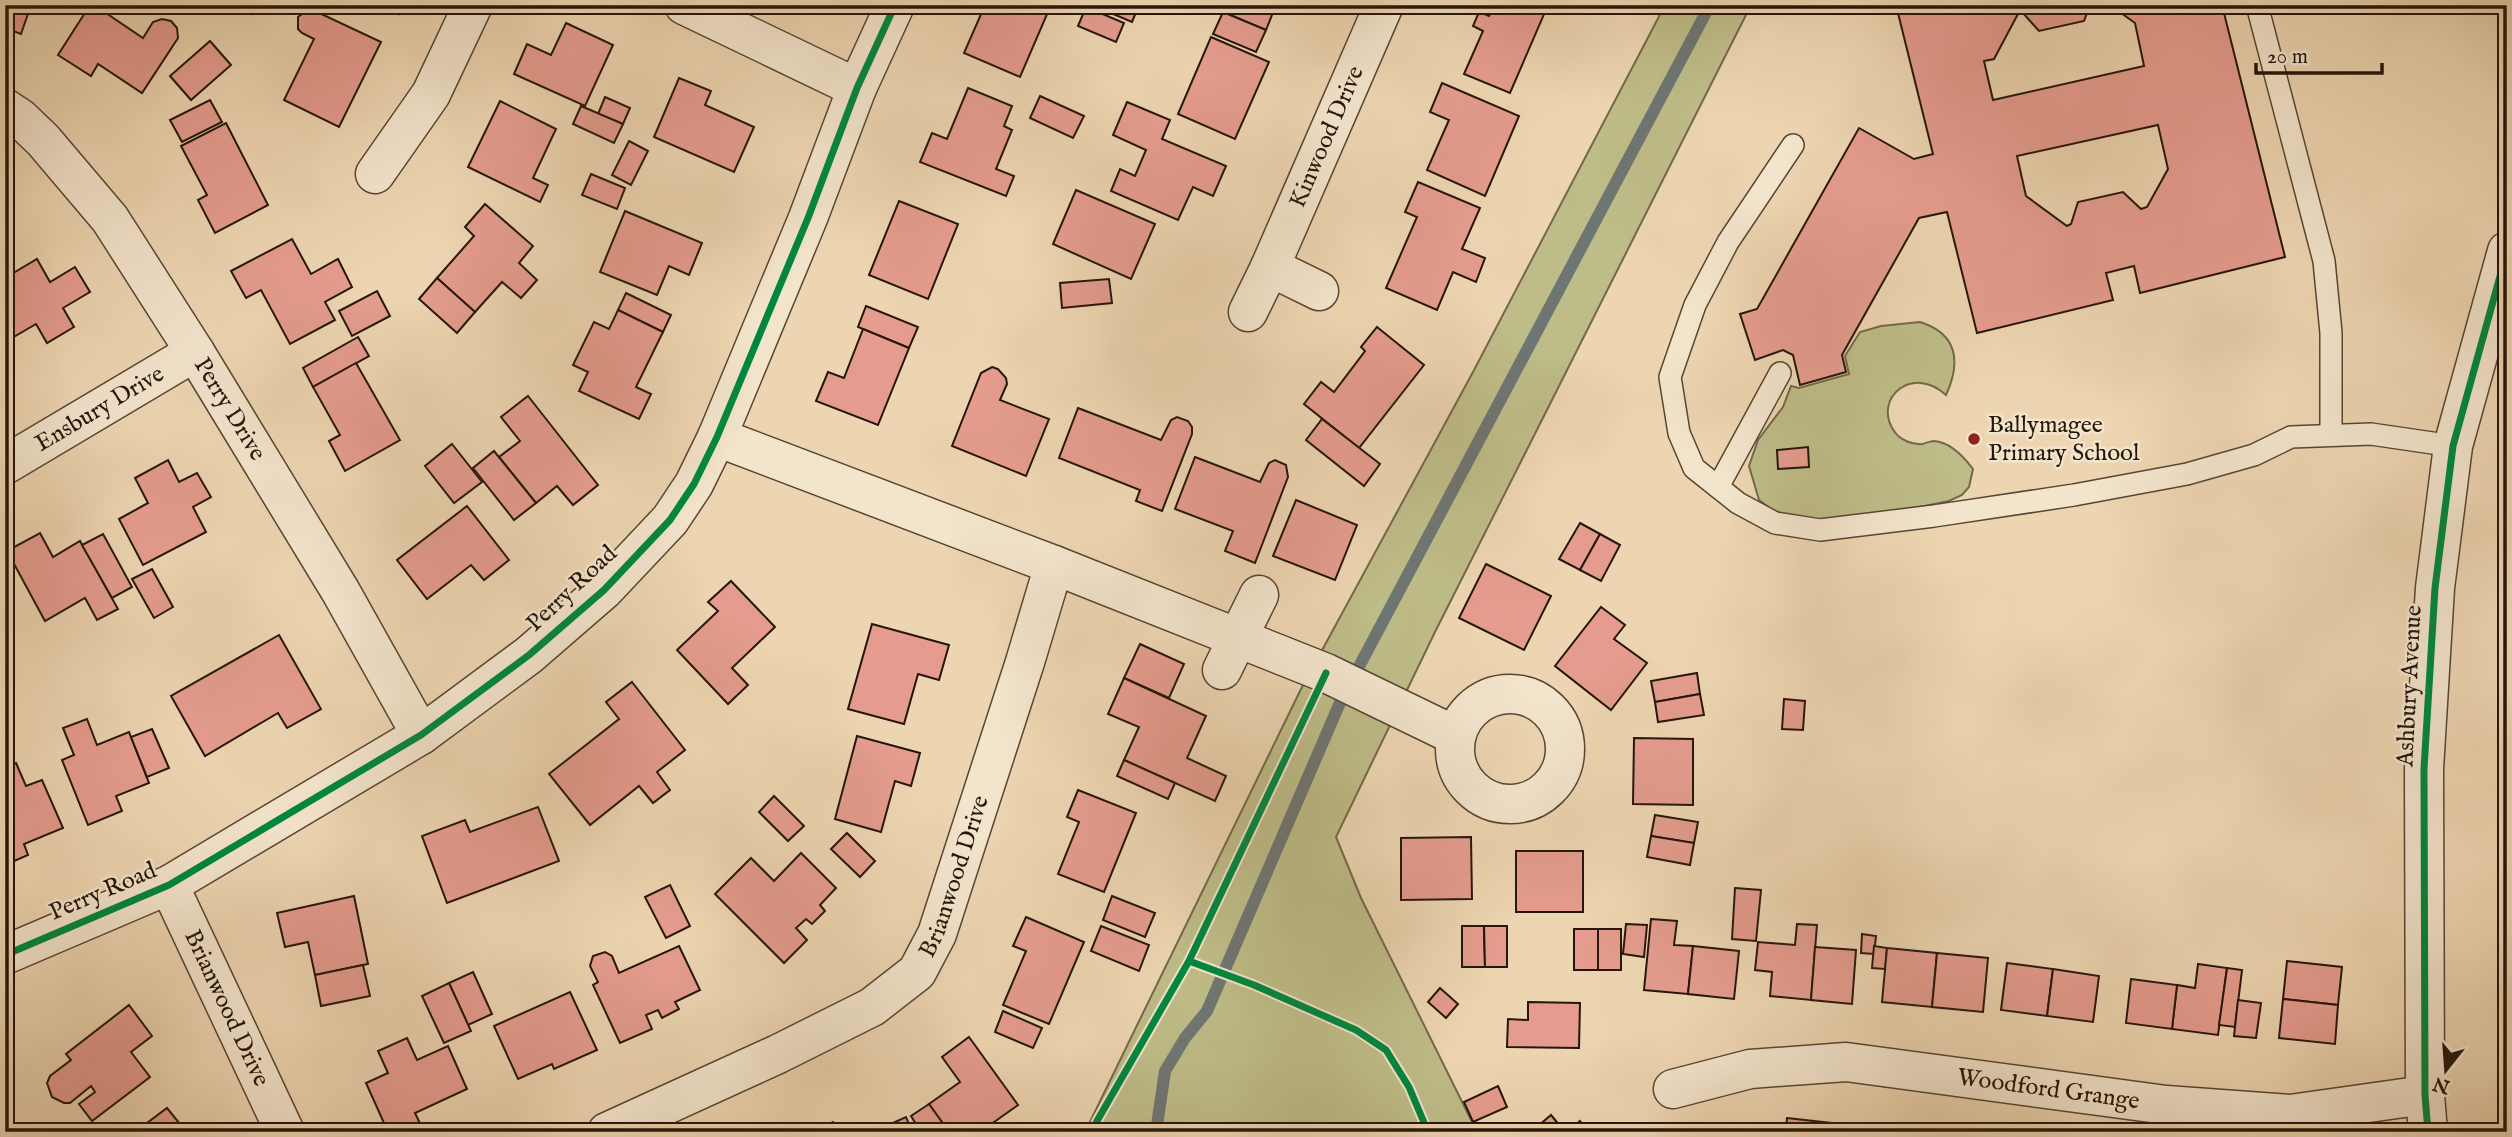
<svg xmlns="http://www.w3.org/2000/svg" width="2512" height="1137" font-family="'IM FELL English',serif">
<rect width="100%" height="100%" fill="#edd5b1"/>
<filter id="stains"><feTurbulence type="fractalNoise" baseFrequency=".00286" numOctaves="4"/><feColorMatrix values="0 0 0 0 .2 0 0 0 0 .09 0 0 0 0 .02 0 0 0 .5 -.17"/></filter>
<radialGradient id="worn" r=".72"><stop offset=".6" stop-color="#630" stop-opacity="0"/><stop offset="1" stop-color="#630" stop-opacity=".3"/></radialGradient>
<g fill="#bebc88" stroke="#72694a" stroke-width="2">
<polygon points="1665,5 1751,5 1435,632 1336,837 1361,898 1477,1132 1085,1132 1301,689 1473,372"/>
<path d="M1920 322C1958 334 1961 362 1946 395 1913 364 1872 398 1894 431 1900 440 1912 445 1923 444 1924 443 1933 441 1934 441 1950 442 1964 457 1973 469L1969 487 1962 495 1949 501 1862 519 1797 521 1771 509 1759 500 1749 466 1758 440 1783 407 1791 386 1799 388 1849 374 1845 356 1860 332 1881 326Z"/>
</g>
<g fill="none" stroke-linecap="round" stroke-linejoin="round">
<g stroke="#6e7673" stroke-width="12">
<polyline points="1354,676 1710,5"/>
<polyline points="1156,1132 1165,1071 1185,1038 1207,1011 1342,698"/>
</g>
</g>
<g fill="#e59c8e" stroke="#25160b" stroke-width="2" fill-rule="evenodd">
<polygon points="5,5 31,5 21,34 5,28"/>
<polygon points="90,5 94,5 143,38 153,22 162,19 171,21 177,28 178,38 142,93 98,64 91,76 58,55"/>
<polygon points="235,5 255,5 251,14"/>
<polygon points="382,5 403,5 399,14"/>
<polygon points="985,5 1051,5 1020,77 964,53"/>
<polygon points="1103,5 1139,5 1132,22 1101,9"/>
<polygon points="1226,5 1276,5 1266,30 1223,12"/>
<polygon points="1494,5 1548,5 1510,93 1464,74 1483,31 1473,26 1479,12 1489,16"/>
<path d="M1896 5H2090L2084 21 2039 31 2023 13 2018 14 1994 59 1984 61 1993 100 2144 66 2135 23 2110 5H2222L2285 257 2140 293 2134 266 2106 273 2113 300 1977 333 1947 212 1919 218 1842 355 1846 372 1800 385 1793 355 1783 350 1755 360 1740 314 1757 309 1859 128 1914 159 1933 154ZM2158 125 2168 169 2147 207 2141 209 2123 192 2078 202 2071 224 2067 226 2026 196 2017 156Z"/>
<polygon points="1086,7 1124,23 1116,42 1078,26"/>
<polygon points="307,10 313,10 381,42 339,127 284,100 314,39 302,33 298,29 298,17"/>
<polygon points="1223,12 1266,30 1256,52 1213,34"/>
<polygon points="566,23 613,45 585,106 514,74 527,44 551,55"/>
<polygon points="1211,37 1269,62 1235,139 1178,114"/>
<polygon points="210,41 231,65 191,100 170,76"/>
<polygon points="679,78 711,91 705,105 754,127 734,172 654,137"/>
<polygon points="1442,83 1519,116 1485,196 1427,170 1449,120 1430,112"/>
<polygon points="968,88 1012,106 1004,126 1012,130 996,169 1014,176 1006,196 920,162 932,133 947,139"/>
<polygon points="1040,96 1084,116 1073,138 1030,118"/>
<polygon points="605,97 630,108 623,124 598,114"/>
<polygon points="210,100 222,122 182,142 170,120"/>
<polygon points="500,101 556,129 533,178 548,185 540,202 468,167"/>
<polygon points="1127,102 1170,120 1162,139 1226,166 1213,196 1193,187 1178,220 1111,191 1120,169 1135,176 1146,150 1113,135"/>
<polygon points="581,106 623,124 614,143 573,124"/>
<polygon points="226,123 268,205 215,233 198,200 207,195 181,146"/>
<polygon points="629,141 648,151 631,185 612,175"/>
<polygon points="591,174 625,188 617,209 582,195"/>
<polygon points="1418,182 1480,208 1462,249 1485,258 1476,282 1453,272 1437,310 1386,288 1417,217 1405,212"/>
<polygon points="1076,190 1155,224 1131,279 1053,244"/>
<polygon points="899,201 958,224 928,299 869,275"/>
<polygon points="485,204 533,246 519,263 537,280 521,298 502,282 475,312 437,278 474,236 465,227"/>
<polygon points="625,211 702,243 689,275 669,266 657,295 600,272"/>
<polygon points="292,239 311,274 338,259 352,287 325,302 335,320 290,344 261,290 246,298 231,271"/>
<polygon points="37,259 50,282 75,267 90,292 63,308 74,327 47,343 36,324 5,342 5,278"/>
<polygon points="437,278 475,312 457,333 419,299"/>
<polygon points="1109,279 1112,303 1062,308 1060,283"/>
<polygon points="377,291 390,316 352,336 339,311"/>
<polygon points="626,293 671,315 663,332 618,310"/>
<polygon points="866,306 918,327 909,348 858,327"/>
<polygon points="618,310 663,332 636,387 651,394 639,419 579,391 588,372 573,365 594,322 609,329"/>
<polygon points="1377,327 1424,365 1359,448 1304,404 1321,382 1334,392 1365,351 1361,347"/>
<polygon points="863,329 909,348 878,425 816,401 828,372 844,378"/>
<polygon points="358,337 369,356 313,387 303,368"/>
<polygon points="356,363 400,440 345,471 329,441 340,435 313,387"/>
<polygon points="992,367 998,369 1006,378 1007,384 1000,400 1049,419 1026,476 952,446 981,373"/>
<polygon points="528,396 598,485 573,505 557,486 536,503 499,457 520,441 501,417"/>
<polygon points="1078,408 1161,440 1171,420 1177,417 1188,421 1192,427 1192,434 1162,511 1136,501 1140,490 1059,458"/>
<polygon points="1322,419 1380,464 1364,486 1306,440"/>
<polygon points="452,444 482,482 454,503 425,466"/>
<polygon points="1808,447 1809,467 1778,469 1777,450"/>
<polygon points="494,451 536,503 514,520 473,468"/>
<polygon points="1195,457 1260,482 1269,463 1275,460 1286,465 1288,477 1255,563 1225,551 1233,531 1175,509"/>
<polygon points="168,460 179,482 197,473 211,497 193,507 206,532 143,565 119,519 148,503 135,478"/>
<polygon points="1296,500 1357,525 1335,580 1273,556"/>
<polygon points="467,506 509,560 484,580 471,565 427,599 397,560"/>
<polygon points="1580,523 1600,534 1580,570 1559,559"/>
<polygon points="40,533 53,557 80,541 118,609 97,620 85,598 45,621 7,551"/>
<polygon points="103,534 132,587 112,598 82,545"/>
<polygon points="1600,534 1620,545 1601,581 1580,570"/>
<polygon points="1486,564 1551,596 1524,650 1459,618"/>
<polygon points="152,569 173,607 154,618 132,579"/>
<polygon points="731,581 775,627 732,668 748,685 728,704 677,650 718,611 708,602"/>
<polygon points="5,602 12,614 5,618"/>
<polygon points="1601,607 1625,625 1614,639 1647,663 1611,710 1555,666"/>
<polygon points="872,624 949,645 939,680 918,674 904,724 848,709"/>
<polygon points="279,635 321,709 287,728 278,713 205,756 171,696"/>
<polygon points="1140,644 1184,664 1169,698 1124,678"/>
<polygon points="1697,673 1700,694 1655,702 1651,681"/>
<polygon points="1124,678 1206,716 1187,758 1226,776 1215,801 1124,760 1139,727 1108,714"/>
<polygon points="632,682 685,750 657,772 670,790 653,803 639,786 590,825 549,774 619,719 606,702"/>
<polygon points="1700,694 1704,715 1658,722 1655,702"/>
<polygon points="1784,699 1805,701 1803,730 1782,729"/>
<polygon points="87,719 97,745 129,732 149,783 116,796 122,811 88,825 62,760 74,755 63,728"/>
<polygon points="152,729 169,768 147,777 131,737"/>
<polygon points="857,736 920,753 911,786 895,781 881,832 835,819"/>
<polygon points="1634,738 1693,739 1693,805 1633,804"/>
<polygon points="1124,760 1175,783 1168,799 1117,776"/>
<polygon points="16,763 26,786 42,780 63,828 24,844 28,855 12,862 7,851 5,851 5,767"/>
<polygon points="1078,790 1136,813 1104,892 1058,874 1079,822 1067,817"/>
<polygon points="774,796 804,826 788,841 759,812"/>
<polygon points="2505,803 2507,803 2507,822 2503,821"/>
<polygon points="538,807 559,861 447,903 422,836 465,820 470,832"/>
<polygon points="1655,815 1698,822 1694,843 1651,836"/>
<polygon points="847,833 875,861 860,877 831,849"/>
<polygon points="1651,836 1694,843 1690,865 1647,857"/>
<polygon points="1471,837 1472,899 1401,900 1401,838"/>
<rect x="1516" y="851" width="67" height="61"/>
<polygon points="801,853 836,888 820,905 825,911 812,924 806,919 796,928 807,940 784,963 715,894 751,858 774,881"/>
<polygon points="2507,874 2507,913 2506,913 2502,875"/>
<polygon points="670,885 690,926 666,938 645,897"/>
<polygon points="1735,888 1761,890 1756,941 1732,939"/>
<polygon points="354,896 368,964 315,975 308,942 285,947 277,913"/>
<polygon points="1112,896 1155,913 1145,937 1103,920"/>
<polygon points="1026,917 1084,942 1049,1024 1003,1005 1026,951 1013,946"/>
<polygon points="1651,919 1677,921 1674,945 1693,946 1688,994 1644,990"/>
<polygon points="1626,924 1647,925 1644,957 1623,954"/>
<polygon points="1797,924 1817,925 1811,1000 1770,996 1772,972 1755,970 1758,942 1795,945"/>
<polygon points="1101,926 1149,945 1139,971 1091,951"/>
<polygon points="1462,926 1484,926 1485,967 1462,967"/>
<polygon points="1484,926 1507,926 1507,967 1485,967"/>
<rect x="1574" y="929" width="24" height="41"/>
<rect x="1598" y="929" width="23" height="41"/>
<polygon points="1862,934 1876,936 1874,954 1861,953"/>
<polygon points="679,946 700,990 675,1002 679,1009 662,1018 658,1010 646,1015 652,1029 620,1043 593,985 598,982 590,966 593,956 605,952 612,956 619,973"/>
<polygon points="1693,946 1739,951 1734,999 1688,994"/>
<polygon points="1874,946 1887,948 1885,969 1872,968"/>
<polygon points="1815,947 1856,950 1852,1004 1811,1000"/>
<polygon points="1887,948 1937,953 1932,1007 1882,1002"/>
<polygon points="1937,953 1988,958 1983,1012 1932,1007"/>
<polygon points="2287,961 2342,967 2338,1005 2283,999"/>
<polygon points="2007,963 2053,969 2047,1016 2001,1010"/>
<polygon points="2198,964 2227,968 2218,1035 2172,1029 2177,985 2195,988"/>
<polygon points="363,965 370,996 321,1006 315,975"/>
<polygon points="2227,968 2242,970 2235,1027 2219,1025"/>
<polygon points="2053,969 2099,976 2093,1022 2047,1016"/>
<polygon points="473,972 492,1014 468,1025 449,983"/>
<polygon points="2131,979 2177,985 2172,1029 2126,1023"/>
<polygon points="449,983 471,1031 444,1043 422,996"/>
<polygon points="1440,988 1458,1004 1446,1018 1428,1002"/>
<polygon points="570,992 597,1050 554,1069 552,1064 518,1079 494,1026"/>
<polygon points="2283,999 2338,1005 2335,1044 2279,1038"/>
<polygon points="2238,1000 2261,1003 2256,1038 2234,1036"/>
<polygon points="1528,1002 1580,1003 1579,1048 1507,1047 1508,1019 1528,1020"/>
<polygon points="129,1005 152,1036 131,1052 150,1077 92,1121 79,1104 95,1092 91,1086 70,1103 64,1103 52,1097 47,1083 50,1076 71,1060 66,1054"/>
<polygon points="1003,1011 1042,1028 1033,1048 995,1032"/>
<polygon points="969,1037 1018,1105 980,1132 949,1132 929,1104 960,1082 942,1057"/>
<polygon points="407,1038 417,1060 448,1046 467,1089 415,1113 424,1132 388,1132 366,1083 388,1073 378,1051"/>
<polygon points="1498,1086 1507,1107 1473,1122 1464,1102"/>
<polygon points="929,1104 949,1132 921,1132 911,1116"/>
<polygon points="167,1108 184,1129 180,1132 135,1132"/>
<polygon points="1551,1115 1565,1132 1531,1132"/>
<polygon points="906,1117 912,1132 877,1132 877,1130"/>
<polygon points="1787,1118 1831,1123 1830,1132 1786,1132"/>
<polygon points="1580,1121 1588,1132 1567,1132"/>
<polygon points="833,1122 837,1132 812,1132"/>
<polygon points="1831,1123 1876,1127 1875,1132 1830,1132"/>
</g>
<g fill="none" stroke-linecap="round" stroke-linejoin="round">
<g stroke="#574634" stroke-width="24">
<g id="service">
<polyline points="2257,5 2324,261 2331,333 2331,435"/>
<polyline points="1793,145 1728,242 1695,305 1670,377 1679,433 1694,468 1738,503 1775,523 1820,530 1934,516 2074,495 2187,474 2254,455 2291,437 2371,434 2453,446"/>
<polyline points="1718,487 1780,373"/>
</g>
</g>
<g stroke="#574634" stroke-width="41">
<g id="minor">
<polyline points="684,5 857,88"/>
<path id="s1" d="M5 108 20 118 43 140 110 219 195 352 341 592 421 735"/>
<polyline points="375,174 431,94 473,5"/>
<polyline points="1270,267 1319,291"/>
<path id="s2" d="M1248 312 1270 267 1384 5"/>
<polyline points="717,437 1054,565 1326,673 1456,736"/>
<path id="s3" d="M5 465 195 352"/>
<polyline points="1222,670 1259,595"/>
<circle cx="1510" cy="749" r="55"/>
<path id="s4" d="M169 885 285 1132"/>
<polyline points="5,955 169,885 421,735 529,655 604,590 670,520 694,484 717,437 808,218 857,88 895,5"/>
<path id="s5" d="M1673 1089 1750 1069 1846 1062 2166 1105 2290 1114 2425 1095"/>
<path id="s6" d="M607 1132 778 1054 872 1007 917 972 937 934 1025 662 1054 565"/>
</g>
</g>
<g stroke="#574634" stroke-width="41">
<polyline id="tertiary" points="2428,1132 2425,1095 2424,769 2435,588 2453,446 2507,251"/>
</g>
<use href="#service" stroke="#f3e4cc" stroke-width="21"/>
<use href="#minor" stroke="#f3e4cc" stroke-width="38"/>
<use href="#tertiary" stroke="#f3e4cc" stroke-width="38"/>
<g stroke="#f3e4cc" stroke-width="11">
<g id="cycleway">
<polyline points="5,955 169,885 421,735 529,655 604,590 670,520 694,484 717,437 808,218 857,88 895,5"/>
<polyline points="1189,961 1254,985 1356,1030 1386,1050 1409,1087 1428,1132"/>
<polyline points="1093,1132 1097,1121 1189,961 1326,673"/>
<polyline points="2428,1132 2425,1095 2424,769 2435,588 2453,446 2507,251"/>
</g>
</g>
<use href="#cycleway" stroke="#00873e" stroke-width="7"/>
</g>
<circle fill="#8f2418" stroke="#f3e4cc" stroke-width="2.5" cx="1974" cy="439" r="7"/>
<g text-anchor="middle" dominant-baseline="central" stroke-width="5" stroke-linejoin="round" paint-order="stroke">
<g font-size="24" fill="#25160b" stroke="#f3e4cc">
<text stroke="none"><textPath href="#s2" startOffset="192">Kinwood Drive</textPath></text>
<text stroke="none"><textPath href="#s3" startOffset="110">Ensbury Drive</textPath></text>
<text stroke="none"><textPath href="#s1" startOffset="378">Perry Drive</textPath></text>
<text transform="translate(572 589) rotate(-43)">Perry Road</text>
<text transform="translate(2410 686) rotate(-87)">Ashbury Avenue</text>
<text stroke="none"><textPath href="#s6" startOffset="453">Brianwood Drive</textPath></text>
<text transform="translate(103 892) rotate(-23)">Perry Road</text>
<text stroke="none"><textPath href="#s4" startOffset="136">Brianwood Drive</textPath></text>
<text stroke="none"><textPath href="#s5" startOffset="380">Woodford Grange</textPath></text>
</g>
<g font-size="24" fill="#25160b" stroke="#f3e4cc" text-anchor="start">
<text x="1988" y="425">Ballymagee<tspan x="1988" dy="28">Primary School</tspan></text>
</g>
</g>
<rect width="2512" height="1137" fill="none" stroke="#edd5b1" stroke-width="28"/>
<rect x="7" y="7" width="2498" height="1123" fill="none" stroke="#25160b" stroke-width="3.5"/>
<rect x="14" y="14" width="2484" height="1109" fill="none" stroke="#25160b" stroke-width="2"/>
<g transform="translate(2446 1070) rotate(197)" stroke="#f3e4cc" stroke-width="5" paint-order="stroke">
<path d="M0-5L12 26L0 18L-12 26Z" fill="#25160b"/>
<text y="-10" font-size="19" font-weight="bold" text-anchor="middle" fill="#25160b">N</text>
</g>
<path d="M2256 63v10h126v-10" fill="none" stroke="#25160b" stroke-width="3.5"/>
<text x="2267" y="63" font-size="21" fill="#25160b" stroke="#f3e4cc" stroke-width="5" paint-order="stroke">20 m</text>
<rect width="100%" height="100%" filter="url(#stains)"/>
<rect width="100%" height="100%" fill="url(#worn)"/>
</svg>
